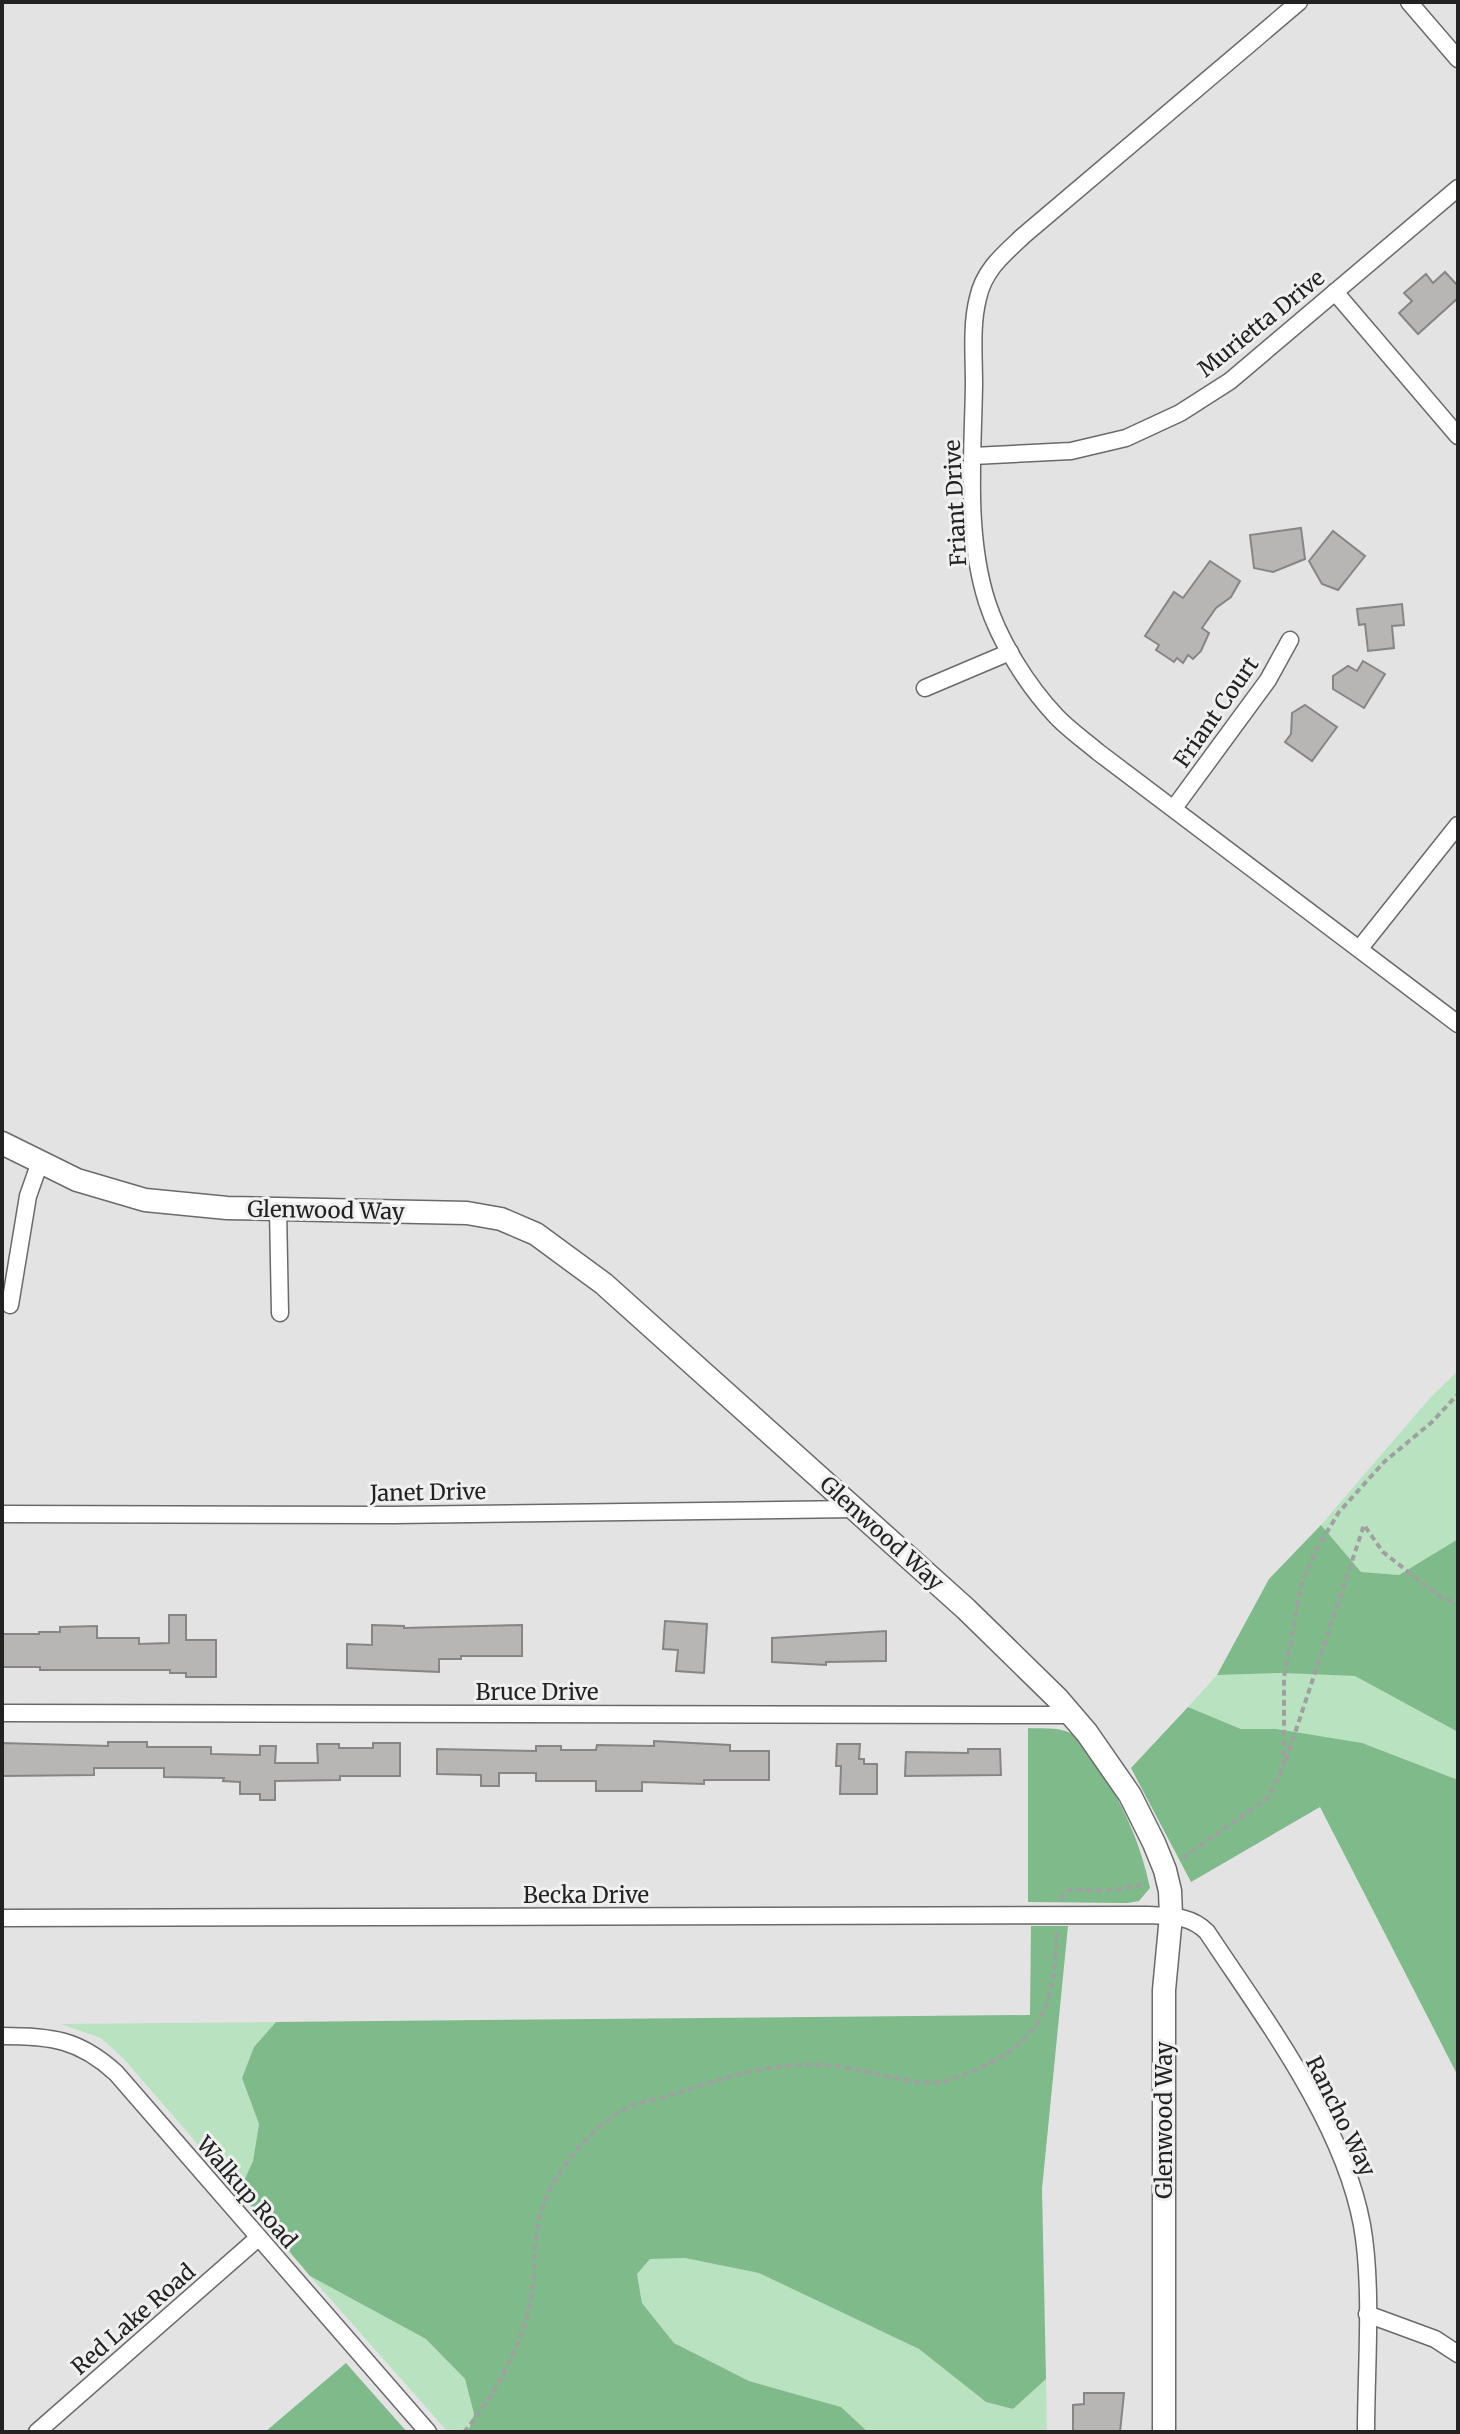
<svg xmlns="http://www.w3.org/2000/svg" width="1460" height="2434" font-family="Merriweather,serif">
<rect width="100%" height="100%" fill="#e3e3e4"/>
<g fill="#b9e2c0">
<polygon points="1458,1371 1458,1539 1399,1575 1361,1572 1321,1525 1430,1398"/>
<polygon points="1282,1673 1355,1676 1458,1732 1458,1780 1276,1729 1241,1729 1188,1707 1217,1675"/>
<polygon points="276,2022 254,2047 242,2078 259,2124 253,2161 239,2192 124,2059 101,2038 61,2024"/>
<polygon points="685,2258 759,2273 919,2349 986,2402 1013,2409 1046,2379 1047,2432 868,2432 841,2407 749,2381 674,2343 642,2303 637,2274 650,2259"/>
<polygon points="310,2276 426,2339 465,2379 474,2414 468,2432 448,2432"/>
</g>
<g fill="#7eba8a">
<polygon points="1321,1525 1361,1572 1399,1575 1458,1539 1458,1732 1355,1676 1282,1673 1217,1675 1269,1579"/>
<polygon points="1188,1707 1241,1729 1276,1729 1362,1743 1458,1780 1458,2076 1320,1807 1191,1882 1131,1768"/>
<path d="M1028 1728C1043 1729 1064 1726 1076 1737 1087 1746 1095 1761 1102 1772 1125 1809 1141 1845 1150 1888L1139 1901 1128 1903 1028 1902Z"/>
<polygon points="1031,1926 1068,1926 1042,2189 1046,2379 1013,2409 986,2402 919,2349 759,2273 685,2258 650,2259 637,2274 642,2303 674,2343 749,2381 841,2407 868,2432 468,2432 474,2414 465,2379 426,2339 310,2276 239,2192 253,2161 259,2124 242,2078 254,2047 276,2022 1030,2015"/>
<polygon points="346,2363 407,2432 265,2432"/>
</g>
<g fill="#b7b6b5" stroke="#878585" stroke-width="2">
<polygon points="1445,272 1458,286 1458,298 1418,334 1399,313 1412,301 1404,293 1426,274 1433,283"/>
<polygon points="1301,528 1305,559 1273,572 1254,568 1250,535"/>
<polygon points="1333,531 1365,556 1338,590 1322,584 1309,561"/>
<polygon points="1210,561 1240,581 1231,597 1216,608 1202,628 1209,633 1201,651 1193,659 1188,655 1183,663 1177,658 1174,662 1156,650 1159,645 1145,636 1174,592 1183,598"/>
<polygon points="1402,604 1404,625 1392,626 1394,648 1368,651 1365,624 1359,625 1357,609"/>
<polygon points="1363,661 1385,674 1364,708 1333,689 1333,676 1348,666 1357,671"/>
<polygon points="1305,705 1337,727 1312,761 1285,742 1291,734 1292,713"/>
<polygon points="169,1615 186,1615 186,1640 216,1640 216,1677 186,1677 186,1673 170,1673 170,1670 40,1670 40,1667 2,1667 2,1634 39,1634 39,1632 60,1632 60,1627 97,1626 97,1638 139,1638 139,1644 169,1643"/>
<polygon points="665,1621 707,1624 704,1673 676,1671 678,1650 663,1649"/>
<polygon points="372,1625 404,1626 404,1628 522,1625 522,1656 461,1656 461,1659 439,1659 439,1672 347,1668 347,1644 372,1645"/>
<polygon points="886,1631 886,1661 826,1662 826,1665 772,1662 772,1638"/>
<polygon points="654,1741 730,1745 730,1751 769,1751 769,1780 704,1780 704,1784 642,1782 642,1791 596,1791 596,1781 536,1781 536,1773 499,1773 499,1786 481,1786 481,1775 437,1774 437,1749 536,1751 536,1746 561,1746 561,1750 596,1750 597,1745 654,1746"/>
<polygon points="108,1742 147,1742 147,1747 211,1747 211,1754 260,1755 260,1746 276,1746 275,1763 318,1763 317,1744 339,1744 339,1748 373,1748 373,1743 400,1743 400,1776 340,1776 340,1780 275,1781 275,1800 260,1800 260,1794 240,1794 240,1782 223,1781 224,1778 164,1777 164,1768 94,1768 94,1775 2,1776 2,1743 108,1746"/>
<polygon points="837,1744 860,1744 859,1759 864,1759 864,1764 877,1764 877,1794 840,1794 841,1766 836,1766"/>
<polygon points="968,1749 1000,1749 1001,1775 905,1776 906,1752 968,1753"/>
<polygon points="1084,2393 1124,2393 1120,2432 1073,2432 1073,2405 1084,2404"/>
</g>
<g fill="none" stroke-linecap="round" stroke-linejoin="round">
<g stroke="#6a6a6b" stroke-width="19">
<g id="street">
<path d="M1299 2 1023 236C1003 255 984 270 978 298 971 325 974 356 974 384 973 455 965 533 987 602 1000 642 1027 685 1056 716 1068 729 1084 740 1098 752L1458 1024"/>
<polyline points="1409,2 1458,59"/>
<polyline points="1335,292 1458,436"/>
<polyline points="973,456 1071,451 1126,438 1180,413 1230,381 1458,188"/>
<polyline points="925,688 1010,652"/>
<polyline points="1174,808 1268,680 1290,640"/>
<polyline points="1360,948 1458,825"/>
<polyline points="278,1209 280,1313"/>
<polyline points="10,1305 28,1196 40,1162"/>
<polyline points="2,1514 394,1515 855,1509"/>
<polyline points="2,1713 1071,1715"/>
<path d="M2 1918 1147 1915C1169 1916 1191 1915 1207 1932 1264 2018 1343 2122 1362 2225 1373 2287 1366 2368 1366 2432"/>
<path d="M2 2036C51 2036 79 2039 116 2073L428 2432"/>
<polyline points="1367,2314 1435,2339 1458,2354"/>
<polyline points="37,2432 258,2238"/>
</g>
</g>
<g stroke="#6a6a6b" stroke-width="25">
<polyline id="secondary" points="2,1143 77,1180 145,1200 227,1208 467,1213 501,1219 536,1234 604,1284 966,1609 1057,1698 1087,1733 1130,1795 1154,1843 1165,1870 1170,1891 1171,1916 1164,1990 1164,2432"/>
</g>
<g stroke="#a0a0a1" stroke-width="4" stroke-dasharray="6 4" stroke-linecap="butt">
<polyline points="1286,1760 1364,1525 1383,1552 1439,1596 1458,1604"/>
<polyline points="1183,1858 1268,1798 1284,1766 1284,1677 1302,1582 1318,1547 1339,1512 1384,1462 1432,1422 1458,1394"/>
<path d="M1060 1899 1068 1890C1095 1890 1121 1892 1146 1883"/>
<path d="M464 2432C495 2395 522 2346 531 2298 536 2272 533 2245 539 2219 549 2178 589 2127 627 2108 639 2101 655 2100 668 2096 718 2080 768 2062 821 2065 857 2066 893 2081 929 2083 943 2084 962 2075 975 2070 1044 2042 1055 2000 1057 1930"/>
</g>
<use href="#street" stroke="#fff" stroke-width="16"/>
<use href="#secondary" stroke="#fff" stroke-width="22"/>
</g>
<g text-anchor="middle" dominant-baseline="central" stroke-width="6" stroke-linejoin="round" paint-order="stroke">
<g font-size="22" fill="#222" stroke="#f0f0f1">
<text transform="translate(1261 323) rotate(-39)">Murietta Drive</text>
<text transform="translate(955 503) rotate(-93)">Friant Drive</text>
<text transform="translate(1216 712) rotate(-55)">Friant Court</text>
<text transform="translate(326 1210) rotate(1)">Glenwood Way</text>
<text transform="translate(428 1492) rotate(-1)">Janet Drive</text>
<text transform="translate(882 1533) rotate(42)">Glenwood Way</text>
<text x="537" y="1692">Bruce Drive</text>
<text x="586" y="1895">Becka Drive</text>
<text transform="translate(1341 2116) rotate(64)">Rancho Way</text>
<text transform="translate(1164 2120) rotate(-90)">Glenwood Way</text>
<text transform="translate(247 2192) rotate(49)">Walkup Road</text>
<text transform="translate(133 2319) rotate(-41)">Red Lake Road</text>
</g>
</g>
<rect width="1460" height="2434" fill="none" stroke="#222222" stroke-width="8"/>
</svg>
